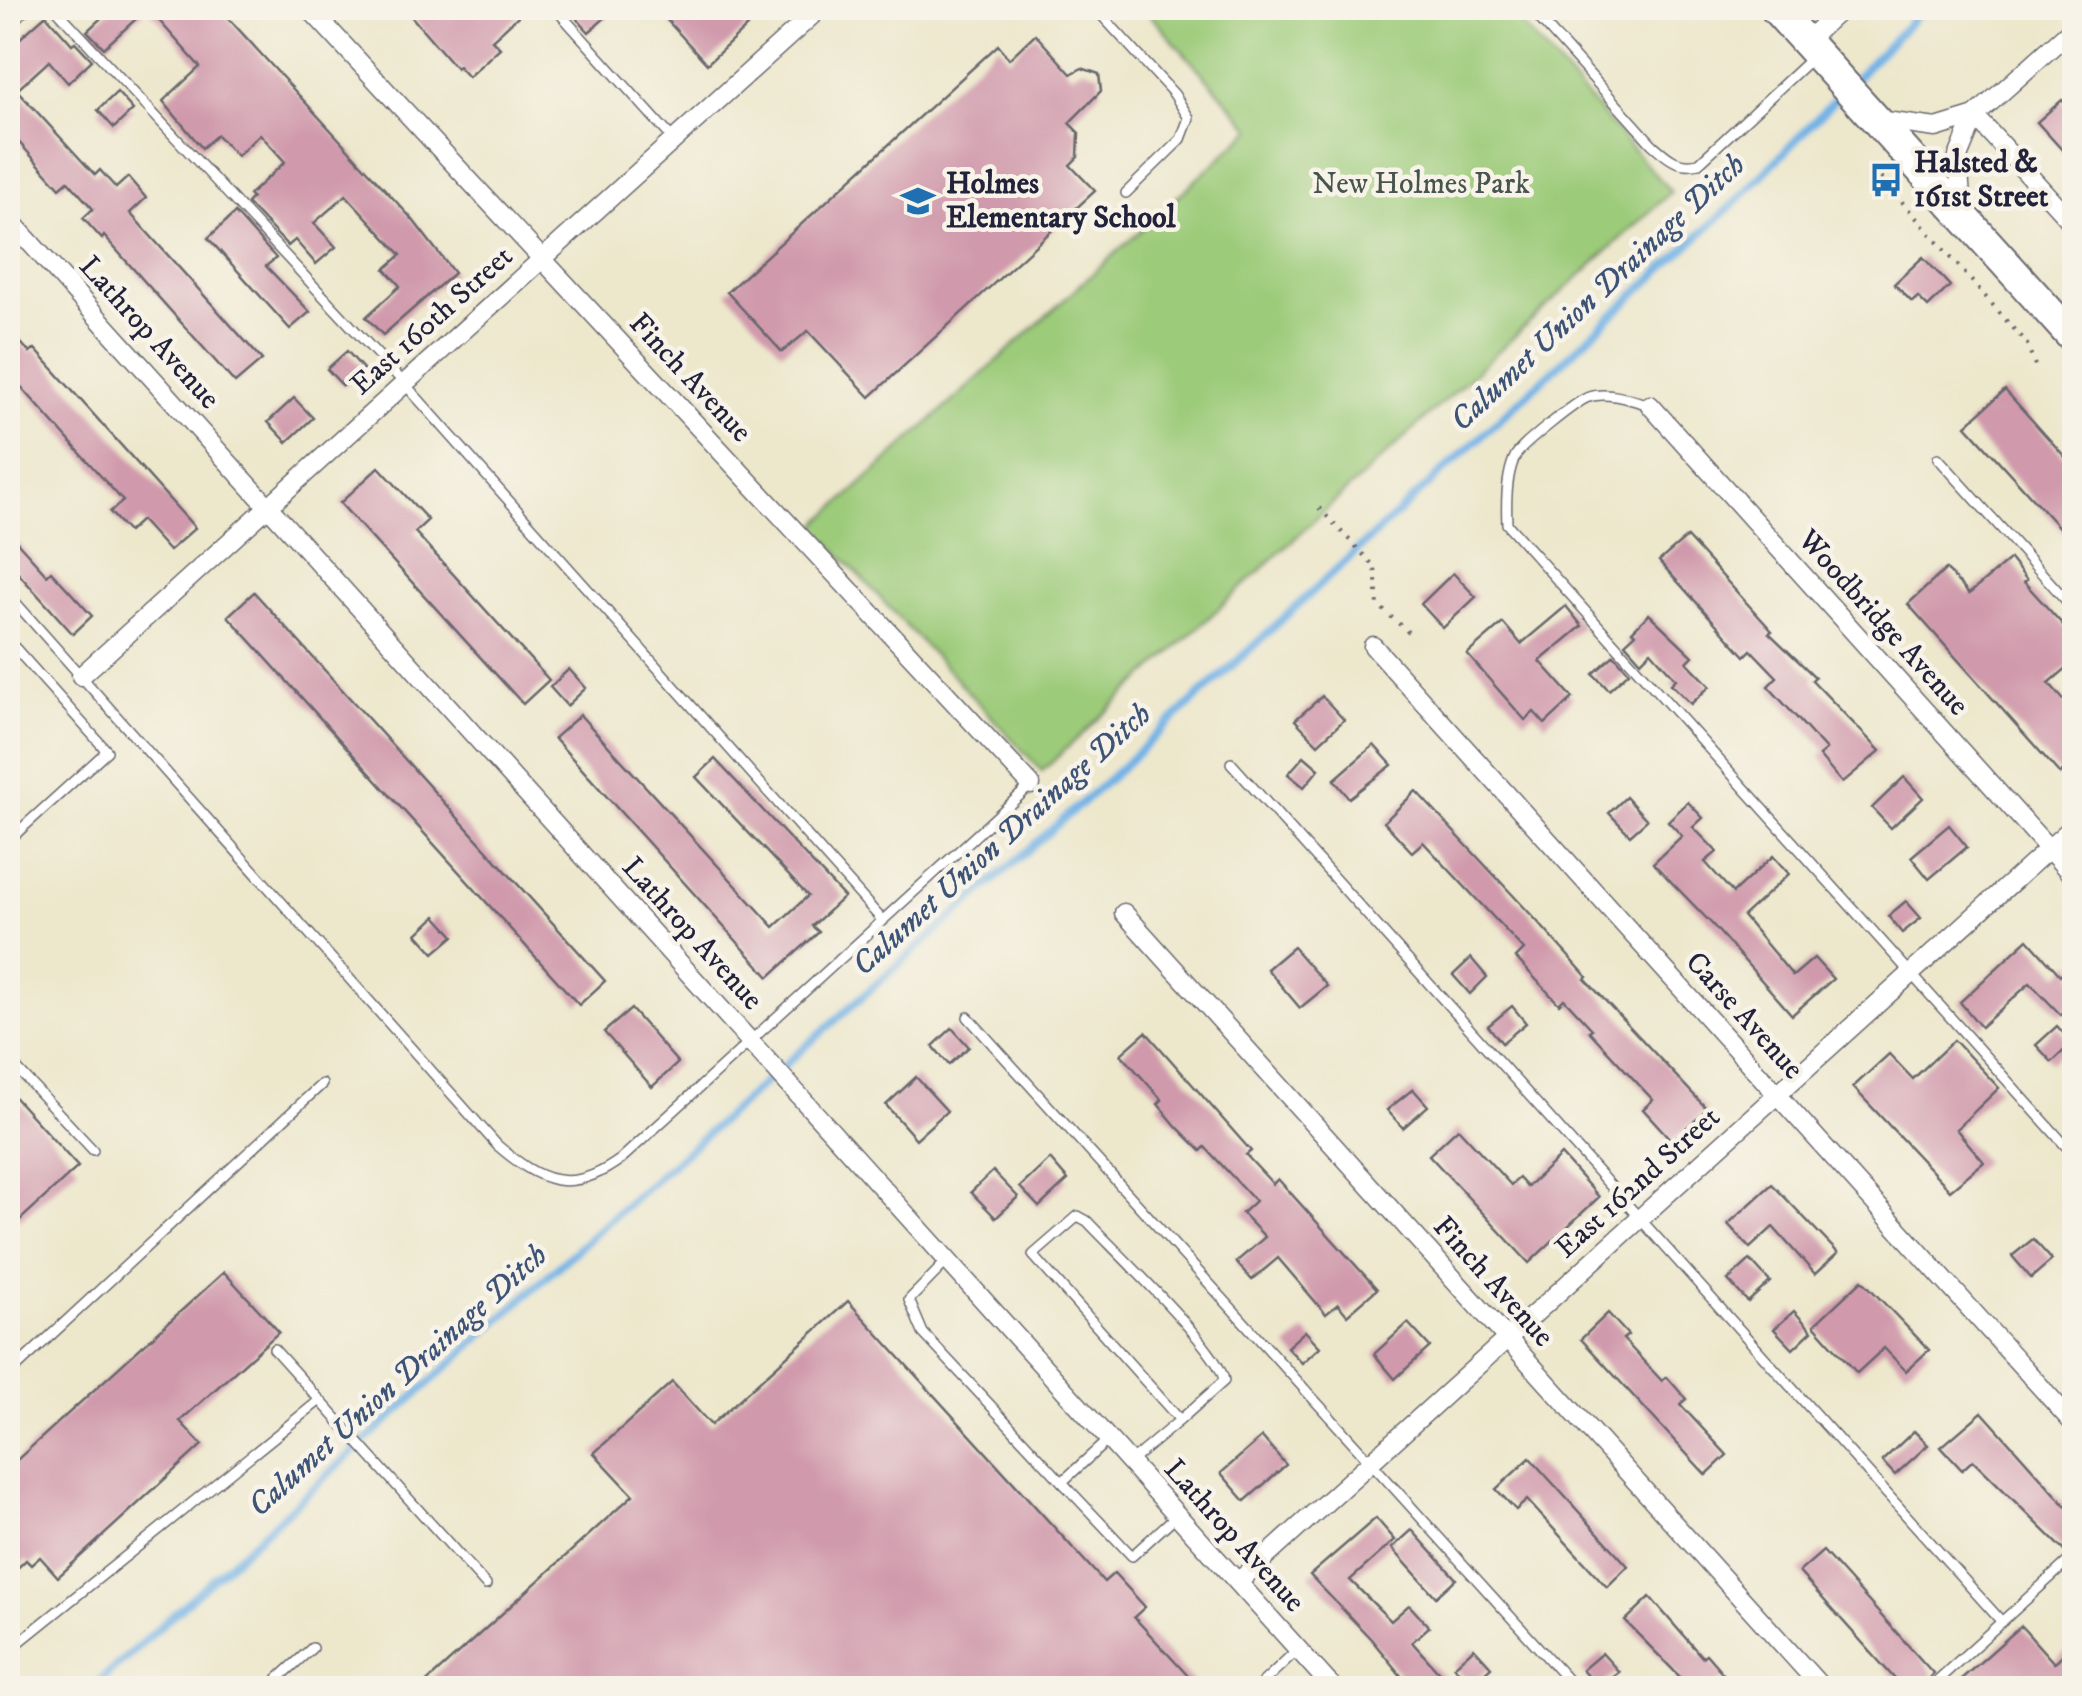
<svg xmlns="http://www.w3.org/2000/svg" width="2082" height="1696" font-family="'IM FELL DW Pica',serif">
<rect width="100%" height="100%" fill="#f7f3e8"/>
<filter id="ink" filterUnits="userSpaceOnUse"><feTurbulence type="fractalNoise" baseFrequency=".01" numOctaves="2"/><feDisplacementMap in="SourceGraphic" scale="20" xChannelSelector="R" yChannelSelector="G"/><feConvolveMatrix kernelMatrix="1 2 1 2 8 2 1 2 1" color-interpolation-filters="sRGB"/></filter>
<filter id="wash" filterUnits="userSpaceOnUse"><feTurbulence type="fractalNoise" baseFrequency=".0048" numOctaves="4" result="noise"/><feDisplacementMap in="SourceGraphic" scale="40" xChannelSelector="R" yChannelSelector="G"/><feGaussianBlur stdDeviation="2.25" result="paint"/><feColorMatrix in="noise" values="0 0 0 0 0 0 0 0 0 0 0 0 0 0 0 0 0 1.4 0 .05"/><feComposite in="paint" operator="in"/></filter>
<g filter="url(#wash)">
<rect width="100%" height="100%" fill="#ede7cc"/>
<polygon fill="#9ccb79" stroke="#5f765a" stroke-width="2.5" points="1144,8 1507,8 1671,192 1042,771 814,527 1252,129"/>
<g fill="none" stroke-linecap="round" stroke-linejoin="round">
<g stroke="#72b2e6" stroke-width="8">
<polyline points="1853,81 1924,8"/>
<polyline points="92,1688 636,1196 1110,778 1741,197 1843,91"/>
</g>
</g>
<g id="blocks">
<g fill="#d09aac">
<polygon points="112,8 219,8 413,220 454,273 383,335 366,317 400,286 385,269 401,255 346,195 314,223 336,247 316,264 295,240 288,246 247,203 252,198 249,195 285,162 260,134 237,156 217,135 202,148 163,101 200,67 148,8 104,48 87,31"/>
<polygon points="404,8 527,8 492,40 500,48 468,77 458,66 456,68"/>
<polygon points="567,8 616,8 589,32"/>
<polygon points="656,8 728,8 747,27 707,64"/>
<polygon points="46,15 72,44 75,42 92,60 68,83 49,61 17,90 95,175 100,170 116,188 128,177 146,198 130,213 262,360 235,383 104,236 102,239 83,218 93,209 68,181 60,188 8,130 8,49"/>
<polygon points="1035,34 1071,74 1082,68 1099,74 1101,91 1069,123 1079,133 1078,157 1070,165 1095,191 870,397 808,331 782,352 727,292 998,45 1009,59"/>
<polygon points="117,92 133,110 114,128 98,110"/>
<polygon points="2062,100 2074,114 2074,163 2037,122"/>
<polygon points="235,213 276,258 266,266 310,312 290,329 208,238"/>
<polygon points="1923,257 1950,286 1928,307 1918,297 1912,302 1894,284"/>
<polygon points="8,328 30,353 35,349 195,528 169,551 141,520 128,532 110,512 123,501 8,372"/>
<polygon points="347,351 363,369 343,386 327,369"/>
<polygon points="2005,390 2074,467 2074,544 1966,425"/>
<polygon points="294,398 313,418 287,442 268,422"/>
<polygon points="379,467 428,520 415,532 549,680 523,704 340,503"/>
<polygon points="8,532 47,575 51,571 92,616 73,634 8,562"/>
<polygon points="1687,537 1772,631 1769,633 1815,677 1812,680 1880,751 1842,783 1819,756 1826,750 1768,686 1777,677 1751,650 1745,656 1659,561"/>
<polygon points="2010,559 2027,580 2024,582 2074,637 2074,662 2049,683 2074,712 2074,761 2060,774 1908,604 1946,569 1969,594"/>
<polygon points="1453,573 1476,597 1443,628 1421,604"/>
<polygon points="254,592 605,981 579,1005 228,616"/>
<polygon points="1566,606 1582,626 1540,661 1573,698 1545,724 1534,712 1525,720 1467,654 1503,623 1521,644"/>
<polygon points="1649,614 1693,656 1687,662 1710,686 1691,704 1671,684 1676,679 1651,651 1641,661 1625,643 1635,634 1632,631"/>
<polygon points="1614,655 1629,672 1609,690 1593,674"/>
<polygon points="569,669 586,688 567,706 550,687"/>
<polygon points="1322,696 1344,720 1318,744 1295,720"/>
<polygon points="580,715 774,927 808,896 696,777 715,759 844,897 812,926 819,932 769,977 554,738"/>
<polygon points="1374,745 1392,765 1349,798 1334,780"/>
<polygon points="1304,756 1319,769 1304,787 1288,774"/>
<polygon points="1904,777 1923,798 1891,828 1872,808"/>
<polygon points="1416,791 1536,920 1587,977 1585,979 1707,1109 1672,1141 1643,1109 1653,1100 1589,1031 1592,1029 1564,999 1559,1004 1516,958 1524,950 1423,842 1412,852 1384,822"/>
<polygon points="1626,797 1647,820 1630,835 1609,813"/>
<polygon points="1688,802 1703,818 1693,827 1717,852 1705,862 1733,893 1773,856 1789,874 1743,916 1793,976 1814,958 1833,979 1792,1015 1713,925 1653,863 1682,836 1668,821"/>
<polygon points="1949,825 1967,847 1929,879 1911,857"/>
<polygon points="1906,901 1921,918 1902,933 1888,916"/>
<polygon points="436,916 454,936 434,953 417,934"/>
<polygon points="2028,939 2060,975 2074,961 2074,1002 2061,1015 2030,983 1981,1027 1960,1002"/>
<polygon points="1293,947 1327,986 1300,1008 1267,969"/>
<polygon points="1471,958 1487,977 1470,994 1453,975"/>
<polygon points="1512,1006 1526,1023 1502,1043 1488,1026"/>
<polygon points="631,1009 678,1063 652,1087 604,1032"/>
<polygon points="2057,1026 2072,1043 2052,1062 2036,1045"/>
<polygon points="952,1028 969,1047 949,1065 933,1046"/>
<polygon points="1146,1032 1251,1151 1246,1155 1273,1184 1278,1179 1377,1289 1347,1315 1338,1304 1326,1314 1278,1258 1252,1280 1236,1262 1265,1237 1242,1213 1255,1201 1205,1147 1201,1151 1177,1127 1158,1104 1162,1100 1121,1054"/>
<polygon points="1954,1040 1999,1088 1956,1129 1984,1162 1950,1190 1853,1087 1889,1054 1913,1079"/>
<polygon points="916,1077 947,1111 916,1139 886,1105"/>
<polygon points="1413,1089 1428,1106 1403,1128 1387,1110"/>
<polygon points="8,1090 78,1167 20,1220 8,1206"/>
<polygon points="1458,1128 1511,1185 1519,1178 1527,1187 1561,1155 1599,1197 1529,1263 1429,1155"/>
<polygon points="1050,1159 1068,1180 1039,1207 1020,1187"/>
<polygon points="993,1171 1018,1197 996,1218 971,1192"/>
<polygon points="1772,1184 1838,1253 1815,1274 1773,1227 1750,1248 1728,1224"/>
<polygon points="2033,1239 2052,1260 2031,1278 2012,1256"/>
<polygon points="1750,1260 1770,1282 1748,1302 1728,1280"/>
<polygon points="224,1272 279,1332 180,1421 202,1445 58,1577 40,1557 31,1565 26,1560 8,1577 8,1468"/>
<polygon points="1862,1280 1929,1350 1906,1371 1884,1348 1857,1373 1814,1325"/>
<polygon points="848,1301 1104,1582 1114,1573 1145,1607 1134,1617 1199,1688 420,1688 633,1495 594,1453 672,1382 711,1425"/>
<polygon points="1794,1311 1812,1331 1793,1349 1774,1329"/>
<polygon points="1608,1313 1628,1335 1623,1339 1662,1381 1667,1377 1686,1399 1680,1404 1727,1455 1706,1475 1581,1339"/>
<polygon points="1408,1323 1430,1347 1395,1379 1374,1354"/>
<polygon points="1305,1331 1320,1347 1302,1363 1287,1347"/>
<polygon points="1982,1412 2074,1515 2074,1548 2066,1552 1973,1460 1962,1470 1941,1447"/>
<polygon points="1914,1431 1928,1445 1895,1475 1882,1461"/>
<polygon points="1262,1437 1286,1465 1245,1501 1221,1473"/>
<polygon points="1530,1458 1628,1566 1607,1587 1527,1500 1516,1510 1496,1489"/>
<polygon points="1376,1518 1395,1540 1350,1580 1391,1621 1409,1605 1429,1627 1412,1642 1453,1688 1411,1688 1371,1639 1310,1575"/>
<polygon points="1412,1530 1456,1579 1436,1597 1392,1548"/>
<polygon points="1823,1551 1933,1673 1921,1688 1903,1688 1799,1572"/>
<polygon points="1650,1597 1702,1657 1706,1654 1726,1677 1713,1688 1667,1688 1680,1677 1625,1621"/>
<polygon points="2021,1626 2054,1663 2074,1644 2074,1688 1951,1688"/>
<polygon points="1474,1648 1491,1667 1471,1685 1454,1666"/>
<polygon points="1602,1653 1619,1672 1598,1688 1582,1670"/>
</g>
</g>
</g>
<g filter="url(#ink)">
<use href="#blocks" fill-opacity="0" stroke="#69676e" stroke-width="2.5"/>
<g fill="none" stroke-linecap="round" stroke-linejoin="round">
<g stroke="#69676e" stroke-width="12">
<g id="lane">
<polyline points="55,8 404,383 883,921"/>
<polyline points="555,8 673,139"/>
<polyline points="1095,8 1174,94 1189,118 1181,139 1126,193"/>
<path d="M1530 8 1652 144C1668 158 1678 168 1699 163L1812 58"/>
<polyline points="8,25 27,8"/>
<path d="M1650 405C1632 400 1608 391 1589 397 1578 400 1522 445 1516 455 1506 473 1506 503 1507 524L2074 1155"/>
<polyline points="1938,458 2074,609"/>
<path d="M8 594 497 1145C540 1182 571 1196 621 1159L1030 786"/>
<polyline points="8,640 107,751 8,841"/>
<polyline points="1231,763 2002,1622"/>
<polyline points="968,1017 1575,1688"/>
<polyline points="8,1059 93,1150"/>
<path d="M1078 1216 1087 1221C1112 1248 1222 1352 1224 1381L1180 1420 1033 1255Z"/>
<polyline points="949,1259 909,1300 923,1333 1062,1482 1109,1439"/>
<polyline points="274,1349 486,1585"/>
<polyline points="8,1375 322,1084"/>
<polyline points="1130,1462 1180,1420"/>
<polyline points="1062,1482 1132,1556 1177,1515"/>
<polyline points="8,1651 320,1400"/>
<polyline points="268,1688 312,1648"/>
<polyline points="1260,1688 1262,1683 1298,1649"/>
<polyline points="1929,1688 2074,1556"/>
</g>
</g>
<g stroke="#69676e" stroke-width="21">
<g id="street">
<polyline points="309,8 1031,785"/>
<polyline points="1806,41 1842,8"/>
<polyline points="1975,116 2074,225"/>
<polyline points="1878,120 1936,128 1975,116 2074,27"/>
<polyline points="1962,212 1958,157 1975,116"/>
<polyline points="8,218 1333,1688"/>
<polyline points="1650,405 2074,877"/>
<polyline points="1373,646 2074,1424"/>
<polyline points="81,676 820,8"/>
<polyline points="1124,913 1822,1688"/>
<polyline points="1238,1582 2074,826"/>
</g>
</g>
<g stroke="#69676e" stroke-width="34">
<polyline id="primary" points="1775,8 2074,339"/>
</g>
<g stroke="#69676e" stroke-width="4" stroke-dasharray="2.5 8" stroke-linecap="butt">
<polyline points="1874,170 2027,344 2037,371"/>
<polyline points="1319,508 1375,567 1378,605 1408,632"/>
</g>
<use href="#lane" stroke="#fff" stroke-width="9"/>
<use href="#street" stroke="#fff" stroke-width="18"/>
<use href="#primary" stroke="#fff" stroke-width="30"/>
</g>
</g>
<defs>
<g id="bus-bare" transform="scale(2.7)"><path d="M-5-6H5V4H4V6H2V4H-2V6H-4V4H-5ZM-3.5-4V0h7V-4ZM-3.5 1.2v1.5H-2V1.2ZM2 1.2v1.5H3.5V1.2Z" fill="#1f6fb2" stroke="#f7f3e8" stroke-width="2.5" paint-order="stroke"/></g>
<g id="school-bare" transform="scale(2.7)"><path d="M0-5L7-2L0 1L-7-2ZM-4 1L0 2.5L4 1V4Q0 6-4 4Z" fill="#1f6fb2" stroke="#f7f3e8" stroke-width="2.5" paint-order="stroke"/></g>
</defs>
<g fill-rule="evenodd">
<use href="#bus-bare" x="1886" y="180"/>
<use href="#school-bare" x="918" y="201"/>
</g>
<g text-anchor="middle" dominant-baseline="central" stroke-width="9" stroke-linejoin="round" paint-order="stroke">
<g font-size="30" font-weight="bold" fill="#22223b" stroke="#f7f3e8" text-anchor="start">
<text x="1914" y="163">Halsted &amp;<tspan x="1914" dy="34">161st Street</tspan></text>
<text x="946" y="184">Holmes<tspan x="946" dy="34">Elementary School</tspan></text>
</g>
<g font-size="30" fill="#47554e" stroke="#f7f3e8">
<text x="1421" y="184">New Holmes Park</text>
</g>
<g font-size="30" fill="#22223b" stroke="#f7f3e8">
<text transform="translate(432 321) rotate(-42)">East 160th Street</text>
<text transform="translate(149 333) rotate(48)">Lathrop Avenue</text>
<text transform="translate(690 378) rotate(47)">Finch Avenue</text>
<text transform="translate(1883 623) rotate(48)">Woodbridge Avenue</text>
<text transform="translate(692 934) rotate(48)">Lathrop Avenue</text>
<text transform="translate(1744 1016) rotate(48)">Carse Avenue</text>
<text transform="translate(1638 1183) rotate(-42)">East 162nd Street</text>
<text transform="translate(1493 1282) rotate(48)">Finch Avenue</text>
<text transform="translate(1234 1536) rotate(48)">Lathrop Avenue</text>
</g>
<g font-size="32" font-style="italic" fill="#3e5477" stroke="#f7f3e8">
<text transform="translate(1598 293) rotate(-43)">Calumet Union Drainage Ditch</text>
<text transform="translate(1002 840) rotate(-42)">Calumet Union Drainage Ditch</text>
<text transform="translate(398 1381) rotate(-42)">Calumet Union Drainage Ditch</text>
</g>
</g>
<rect width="2082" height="1696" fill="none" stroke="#f7f3e8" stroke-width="40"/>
</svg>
